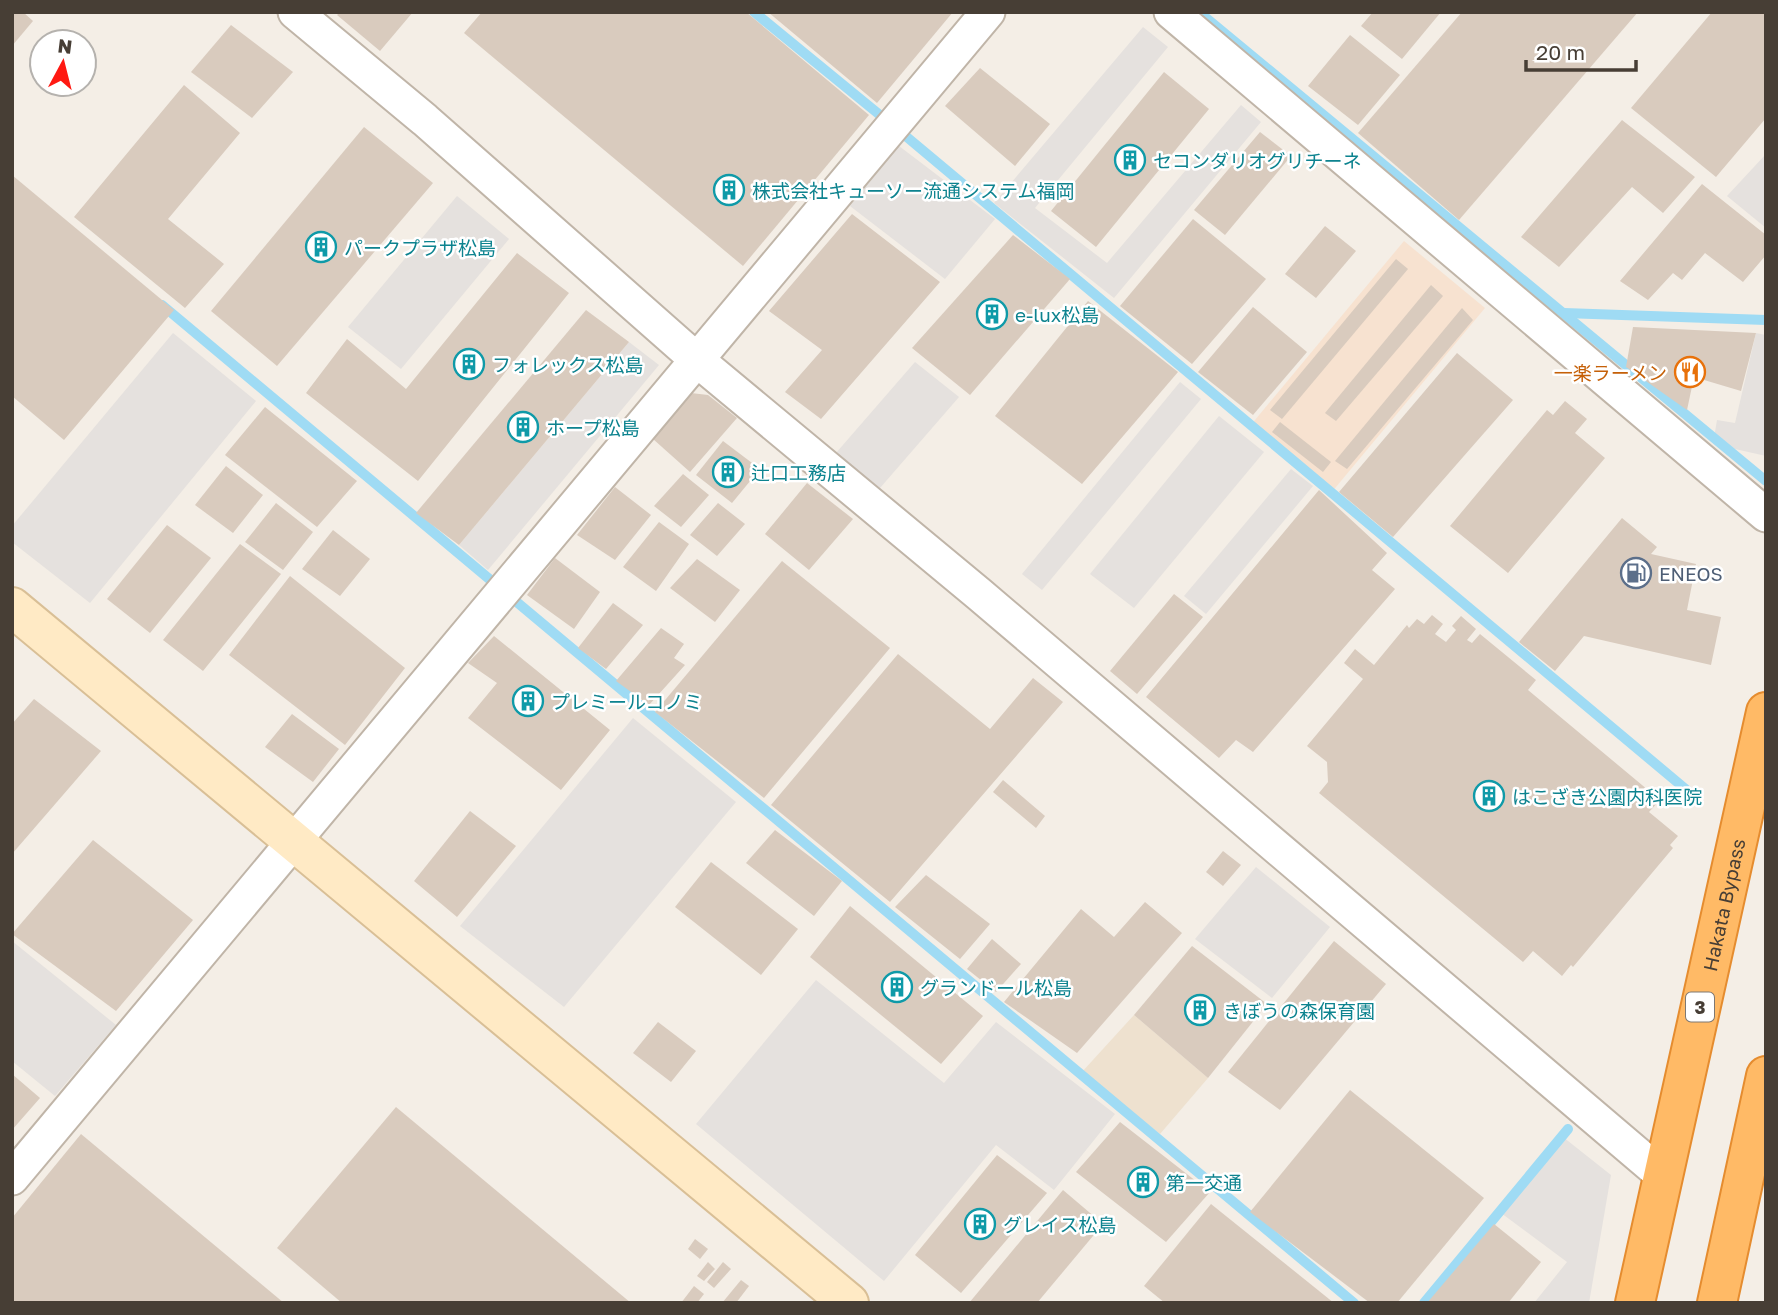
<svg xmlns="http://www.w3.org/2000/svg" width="1778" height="1315" font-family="'Golos Text','Noto Sans JP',sans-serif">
<rect width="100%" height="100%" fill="#f4eee6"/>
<polygon fill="#f7e2d0" points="1404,241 1485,308 1331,493 1250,426"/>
<polygon fill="#eee1cf" points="1134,1015 1208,1078 1160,1134 1082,1072"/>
<g fill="#e5e1de">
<polygon points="1143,27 1168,47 1035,208 1107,263 1241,105 1261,122 1114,298 994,203"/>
<polygon points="899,146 995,219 945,279 850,206"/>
<polygon points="1766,154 1766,228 1727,196"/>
<polygon points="457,196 509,239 401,369 348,327"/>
<polygon points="173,333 256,401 90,603 12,542 12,526"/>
<polygon points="1756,333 1766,335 1766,456 1713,444 1717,420 1735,423"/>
<polygon points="629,342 659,365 488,570 459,545"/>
<polygon points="915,362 959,397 880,488 836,453"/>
<polygon points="1180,382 1201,399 1042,590 1022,574"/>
<polygon points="1219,416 1264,452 1134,608 1090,574"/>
<polygon points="1291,469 1313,486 1206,614 1184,596"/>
<polygon points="633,718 736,802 564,1007 460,926"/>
<polygon points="1256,867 1330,927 1272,998 1195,939"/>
<polygon points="12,941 116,1025 55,1096 12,1061"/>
<polygon points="816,980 944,1083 996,1022 1115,1114 1054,1190 996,1145 884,1281 696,1124"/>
<polygon points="1563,1137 1611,1175 1589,1303 1534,1303 1567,1262 1501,1213"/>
</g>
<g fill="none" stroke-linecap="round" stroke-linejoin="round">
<g stroke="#9fdbf4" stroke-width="10">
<polyline points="754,12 908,138 1695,797"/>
<polyline points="1199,12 1766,481"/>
<polyline points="162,305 1354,1303"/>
<polyline points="1564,313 1766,320"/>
<polyline points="1424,1303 1568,1129"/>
</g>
</g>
<g fill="#d9cbbe">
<polygon points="12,12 23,12 33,21 12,46"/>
<polygon points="340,12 413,12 380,51 337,15"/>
<polygon points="482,12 746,12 869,115 743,266 464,33"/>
<polygon points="768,12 953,12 877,103"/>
<polygon points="1373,12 1441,12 1402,59 1361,26"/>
<polygon points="1462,12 1638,12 1459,220 1358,133"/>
<polygon points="1712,12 1766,12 1766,118 1716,177 1631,108"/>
<polygon points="231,25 293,72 252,118 191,72"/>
<polygon points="1350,35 1400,75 1358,125 1308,86"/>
<polygon points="980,68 1050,124 1015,166 945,106"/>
<polygon points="1164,72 1209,109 1096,247 1051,211"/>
<polygon points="184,85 240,133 168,219 224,264 185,308 74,217"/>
<polygon points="1622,120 1695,177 1663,213 1632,187 1559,267 1521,237"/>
<polygon points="364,127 433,183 277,366 211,311"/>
<polygon points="1260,132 1291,156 1225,235 1194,210"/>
<polygon points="12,175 174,310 64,440 12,396"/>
<polygon points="1702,184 1766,235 1766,255 1743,282 1705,253 1682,280 1673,273 1648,300 1620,281"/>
<polygon points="852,214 940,282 821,419 785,392 822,350 769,311"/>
<polygon points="1193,219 1266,279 1192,364 1120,306"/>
<polygon points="1325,226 1356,251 1316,298 1285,274"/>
<polygon points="1013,235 1070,279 970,395 912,348"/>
<polygon points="517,253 569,293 418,481 306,393 347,339 406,389"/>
<polygon points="1396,259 1408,269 1282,419 1270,410"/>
<polygon points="1431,285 1443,296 1336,421 1325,413"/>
<polygon points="1088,301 1178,372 1082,484 995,416"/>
<polygon points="1253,307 1307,352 1253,415 1198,372"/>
<polygon points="1462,308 1473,320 1347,469 1335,461"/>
<polygon points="586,310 629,342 459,545 416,513"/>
<polygon points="1633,327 1756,333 1741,391 1694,377 1687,410 1626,367"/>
<polygon points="1457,353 1513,400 1393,537 1339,492"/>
<polygon points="691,393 708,395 737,418 690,472 653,439"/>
<polygon points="1565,401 1587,419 1575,433 1605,458 1508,573 1450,526 1547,410 1553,415"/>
<polygon points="265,407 357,481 317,527 225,455"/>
<polygon points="1280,422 1331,462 1323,472 1272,432"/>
<polygon points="723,441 760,469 732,503 696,475"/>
<polygon points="226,466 263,495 233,533 195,505"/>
<polygon points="683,474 709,495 681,527 654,506"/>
<polygon points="807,483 853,519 809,570 765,534"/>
<polygon points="615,487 651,515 615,560 577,535"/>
<polygon points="1319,490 1387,553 1372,570 1395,589 1253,752 1236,740 1219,758 1146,697"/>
<polygon points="276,503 313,532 283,570 245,542"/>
<polygon points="718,503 745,524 717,556 690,535"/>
<polygon points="1622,518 1657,547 1651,554 1696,564 1687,610 1721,617 1711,665 1584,636 1555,671 1519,642"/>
<polygon points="659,522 689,544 656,591 623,567"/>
<polygon points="167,525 211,558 150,633 107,599"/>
<polygon points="333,530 370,559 340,596 302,569"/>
<polygon points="240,544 281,574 203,671 163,640"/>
<polygon points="555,558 600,592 574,629 527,595"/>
<polygon points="697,559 740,590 715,622 670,588"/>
<polygon points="782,561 890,648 764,798 655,712"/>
<polygon points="290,576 405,668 345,745 229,655"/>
<polygon points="1174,594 1203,617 1137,694 1110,671"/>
<polygon points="613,603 643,625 606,669 578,648"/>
<polygon points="1432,615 1443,624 1435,634 1446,642 1456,630 1452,626 1461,616 1476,629 1467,640 1472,643 1480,634 1536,680 1528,690 1660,800 1649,812 1678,836 1670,845 1673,848 1573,967 1571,965 1562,976 1533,951 1523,962 1319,793 1328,782 1327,762 1307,746 1363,679 1344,663 1355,649 1374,665 1407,625 1409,628 1417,619 1424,624"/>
<polygon points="661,628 684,644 674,658 685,665 649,705 616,681"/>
<polygon points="494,636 610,730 561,790 468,718 497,683 468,663"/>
<polygon points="898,654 990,729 1033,678 1063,702 890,902 771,805"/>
<polygon points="34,699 101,751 12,854 12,724"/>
<polygon points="292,714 339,749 313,782 265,747"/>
<polygon points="1003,780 1045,816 1036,828 993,792"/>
<polygon points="470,811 516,846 457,917 414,881"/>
<polygon points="775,830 842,881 814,916 746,863"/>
<polygon points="93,840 193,920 116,1011 12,934"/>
<polygon points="1223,851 1241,865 1223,886 1206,872"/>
<polygon points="711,862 798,929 761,975 675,907"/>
<polygon points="926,875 990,924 960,959 895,907"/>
<polygon points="1145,902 1182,933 1077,1053 1004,1002 1081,909 1114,937"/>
<polygon points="850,906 983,1016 941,1064 810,957"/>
<polygon points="992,939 1021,964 996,992 967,969"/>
<polygon points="1334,941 1386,984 1280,1110 1228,1072"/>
<polygon points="1192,946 1267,1004 1208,1078 1134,1015"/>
<polygon points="658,1022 696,1051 671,1082 633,1053"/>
<polygon points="12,1074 40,1098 12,1130"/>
<polygon points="1350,1090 1484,1198 1397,1303 1370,1303 1250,1212"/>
<polygon points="396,1107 631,1303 342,1303 277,1248"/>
<polygon points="1120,1122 1210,1192 1166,1242 1076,1172"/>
<polygon points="81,1134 284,1303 12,1303 12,1218"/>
<polygon points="997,1155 1047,1193 961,1293 915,1255"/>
<polygon points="1063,1190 1103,1224 1037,1303 969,1303"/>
<polygon points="1211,1204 1334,1303 1165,1303 1144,1286"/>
<polygon points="1494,1224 1541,1262 1508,1303 1427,1303"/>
<polygon points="695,1239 708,1249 700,1259 688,1249"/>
<polygon points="708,1262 715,1269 704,1281 697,1276"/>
<polygon points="723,1262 731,1269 714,1288 707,1282"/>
<polygon points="741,1280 749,1286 736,1303 722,1303"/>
<polygon points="694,1286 704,1294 697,1303 681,1303"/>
</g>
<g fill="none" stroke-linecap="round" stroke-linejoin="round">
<g stroke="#c0b5a8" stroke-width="37">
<g id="street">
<polyline points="295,12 425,120 697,360 979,594 1662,1175"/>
<polyline points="1171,12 1766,515"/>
<polyline points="12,1178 988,12"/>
</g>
</g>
<g stroke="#d9bf96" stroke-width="42">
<polyline id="secondary" points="12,607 849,1303"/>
</g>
<g stroke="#e58c2f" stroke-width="42">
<g id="highway">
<path id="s1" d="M1635 1303 1766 712"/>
<polyline points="1717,1303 1766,1076"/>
</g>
</g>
<use href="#street" stroke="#fff" stroke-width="33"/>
<use href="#secondary" stroke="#ffeac5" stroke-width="38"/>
<use href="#highway" stroke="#ffba66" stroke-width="38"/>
</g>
<defs>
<g id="building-ring" transform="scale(1.575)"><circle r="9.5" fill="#fff" stroke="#0f9aa8" stroke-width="1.5"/><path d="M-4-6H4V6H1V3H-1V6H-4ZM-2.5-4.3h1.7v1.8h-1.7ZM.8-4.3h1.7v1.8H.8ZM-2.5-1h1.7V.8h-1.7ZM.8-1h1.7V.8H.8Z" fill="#0f9aa8"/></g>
<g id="restaurant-ring" transform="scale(1.575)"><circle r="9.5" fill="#fff" stroke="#e8710a" stroke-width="1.5"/><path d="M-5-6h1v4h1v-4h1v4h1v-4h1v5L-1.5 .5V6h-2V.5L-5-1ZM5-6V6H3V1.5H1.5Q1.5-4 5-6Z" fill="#e8710a"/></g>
<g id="fuel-ring" transform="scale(1.575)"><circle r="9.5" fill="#fff" stroke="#5c6f8a" stroke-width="1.5"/><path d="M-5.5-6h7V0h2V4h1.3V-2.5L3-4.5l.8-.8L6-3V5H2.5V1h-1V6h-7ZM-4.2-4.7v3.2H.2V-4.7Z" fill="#5c6f8a"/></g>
</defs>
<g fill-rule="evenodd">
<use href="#building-ring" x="1130" y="160"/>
<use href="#building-ring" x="729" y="190"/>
<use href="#building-ring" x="321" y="247"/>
<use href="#building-ring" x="992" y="314"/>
<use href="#building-ring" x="469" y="364"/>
<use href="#restaurant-ring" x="1690" y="372"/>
<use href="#building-ring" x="523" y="427"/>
<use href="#building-ring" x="728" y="472"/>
<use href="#fuel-ring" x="1636" y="573"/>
<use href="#building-ring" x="528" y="701"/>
<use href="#building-ring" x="1489" y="796"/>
<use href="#building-ring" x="897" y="987"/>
<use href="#building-ring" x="1200" y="1010"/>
<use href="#building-ring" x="1143" y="1182"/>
<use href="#building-ring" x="980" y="1224"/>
</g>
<g text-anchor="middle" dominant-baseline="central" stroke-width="5" stroke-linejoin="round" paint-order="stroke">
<rect fill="#fff" stroke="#7e7872" stroke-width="2" x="1686" y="992.5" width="28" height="29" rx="5"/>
<g font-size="18" font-weight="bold" fill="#473e35">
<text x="1700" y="1007">3</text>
</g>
<g font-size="19" fill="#0d838f" stroke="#fff" text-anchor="start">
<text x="1153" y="160">セコンダリオグリチーネ</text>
<text x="752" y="190">株式会社キューソー流通システム福岡</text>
<text x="344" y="247">パークプラザ松島</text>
<text x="1015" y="314">e-lux松島</text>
<text x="492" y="364">フォレックス松島</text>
<text x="546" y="427">ホープ松島</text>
<text x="751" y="472">辻口工務店</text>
<text x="551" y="701">プレミールコノミ</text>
<text x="1512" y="796">はこざき公園内科医院</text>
<text x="920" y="987">グランドール松島</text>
<text x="1223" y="1010">きぼうの森保育園</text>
<text x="1166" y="1182">第一交通</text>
<text x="1003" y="1224">グレイス松島</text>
</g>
<g font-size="19" fill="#c56008" stroke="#fff" text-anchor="end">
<text x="1667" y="372">一楽ラーメン</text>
</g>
<g font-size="19" fill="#4e5e75" stroke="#fff" text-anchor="start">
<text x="1659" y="573">ENEOS</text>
</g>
<g font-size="19" fill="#473e35" stroke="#fff">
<text stroke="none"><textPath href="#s1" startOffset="408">Hakata Bypass</textPath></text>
</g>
</g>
<rect width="1778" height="1315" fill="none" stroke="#473e35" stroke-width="28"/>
<g transform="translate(63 63) rotate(7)"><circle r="33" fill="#ffffff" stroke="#b5b2ae" stroke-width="2"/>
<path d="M0-5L12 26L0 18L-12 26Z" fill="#ff1912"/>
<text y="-10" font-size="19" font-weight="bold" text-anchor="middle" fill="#473e35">N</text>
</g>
<path d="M1526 60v10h110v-10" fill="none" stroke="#473e35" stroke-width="3.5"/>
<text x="1536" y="60" font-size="21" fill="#473e35" stroke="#ffffff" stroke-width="5" paint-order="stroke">20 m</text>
</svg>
